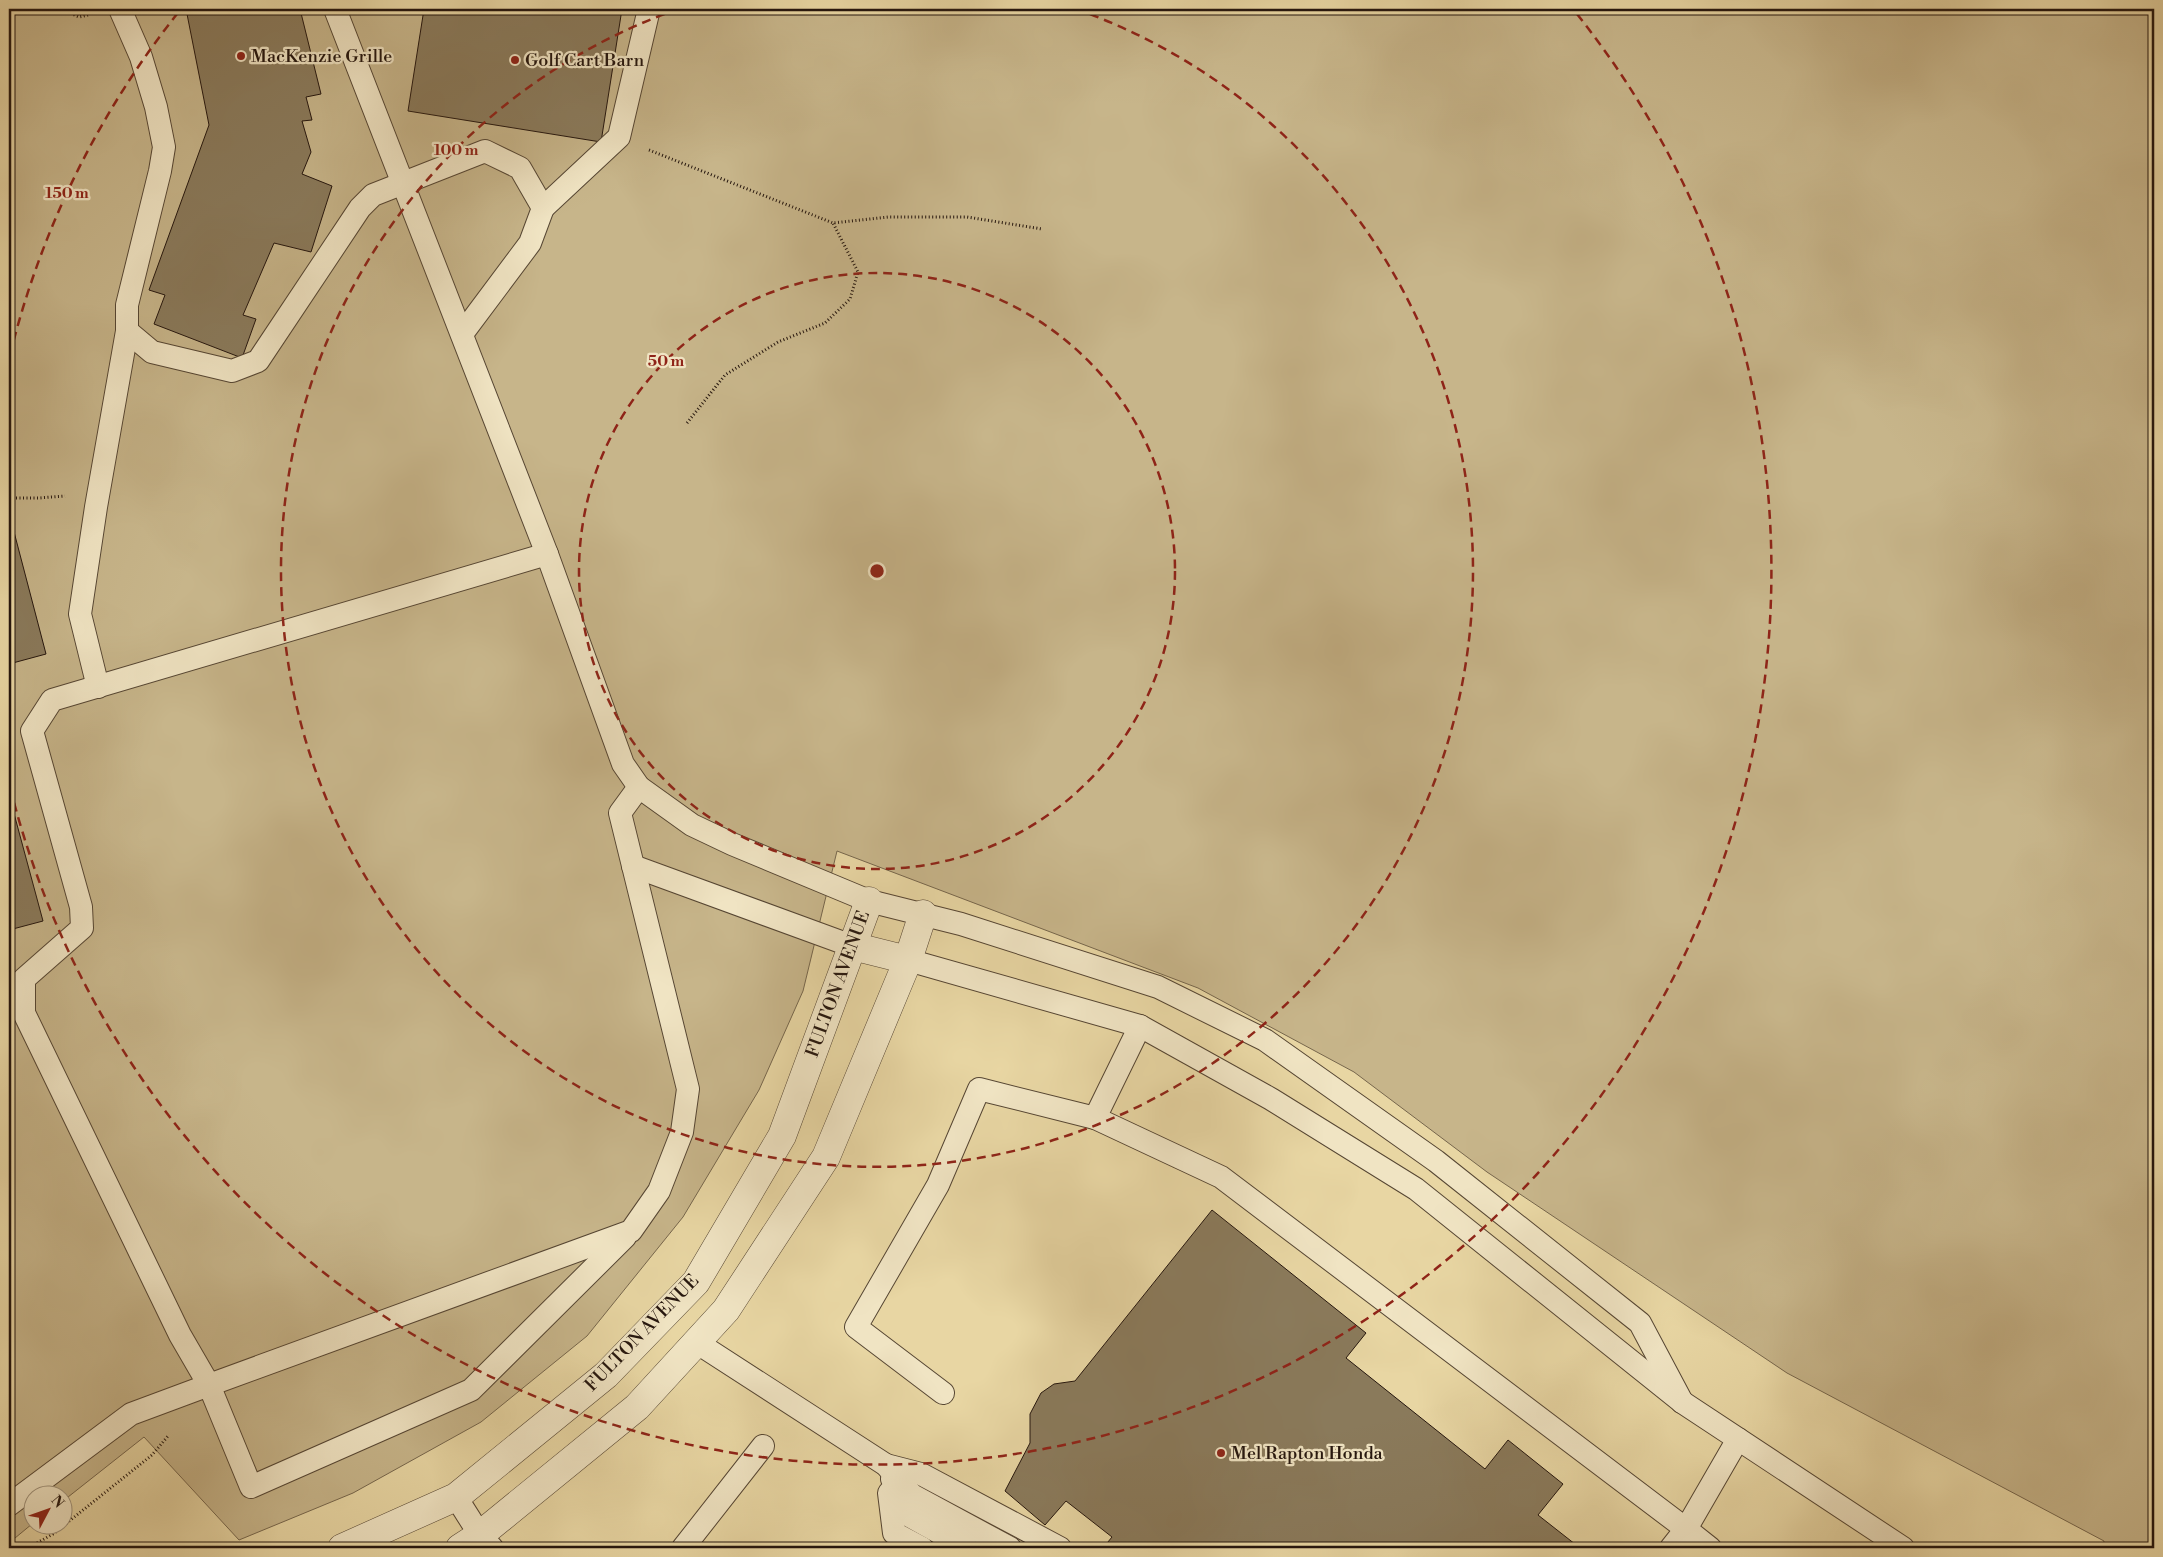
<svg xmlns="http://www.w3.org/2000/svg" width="2163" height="1557" font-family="'Libre Bodoni',serif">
<rect width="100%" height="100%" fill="#e8d6a3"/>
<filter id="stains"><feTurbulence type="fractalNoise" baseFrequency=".004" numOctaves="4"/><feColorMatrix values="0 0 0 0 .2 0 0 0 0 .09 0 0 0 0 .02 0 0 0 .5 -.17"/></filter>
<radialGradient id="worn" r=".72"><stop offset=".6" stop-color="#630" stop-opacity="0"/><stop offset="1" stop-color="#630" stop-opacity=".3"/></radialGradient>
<polygon fill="#c7b58a" stroke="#76664c" points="9,9 2154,9 2154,1548 2103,1548 2104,1541 1787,1373 1487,1172 1354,1072 1198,988 837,851 803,991 759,1090 683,1217 587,1336 481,1422 353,1493 239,1540 144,1437 63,1501 62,1494 32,1494 32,1524 9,1543"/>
<g fill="#8a7a5b" stroke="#25160e">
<polygon points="186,9 300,9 321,94 306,97 312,120 302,121 311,152 302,174 332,186 311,252 274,243 243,315 256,319 242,358 154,324 165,295 149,290 209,125"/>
<polygon points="424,9 622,9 601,142 408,111"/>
<polygon points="13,528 46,654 9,664 9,529"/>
<polygon points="9,795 43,921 9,930"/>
<polygon points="1212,1210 1366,1333 1346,1358 1485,1469 1508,1440 1563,1484 1538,1515 1580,1548 1103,1548 1112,1537 1066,1501 1045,1525 1005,1491 1030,1443 1030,1414 1041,1393 1054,1384 1075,1381"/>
</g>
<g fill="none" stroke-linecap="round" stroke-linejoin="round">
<g stroke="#564633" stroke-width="24">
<g id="lane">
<polyline points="120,9 141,57 156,107 164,147 160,171 127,305 127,331 152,352 232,371 258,361 360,208 373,195 485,151 520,168 543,208 530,243 462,334"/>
<polyline points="335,9 547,554 623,764 639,787 692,825 732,844 869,901 961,924 1158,987 1265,1040 1436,1161 1640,1323 1682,1402"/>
<polyline points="543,208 619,137 649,9"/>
<polyline points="547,554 52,700 32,731 81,907 82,928 24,979 24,1013 180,1335 209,1385 631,1231 659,1191 682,1132 688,1089 620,813 639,787"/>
<polyline points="98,687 80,614 96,507 127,331"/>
<polyline points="633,866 852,946"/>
<polyline points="908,960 1140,1026 1271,1099 1416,1189 1682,1402 1903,1548"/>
<polyline points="1095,1118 1140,1026"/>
<polyline points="696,1342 886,1465 912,1495 1010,1548"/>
<polyline points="943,1393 856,1327 938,1185 979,1089 1095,1118 1221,1177 1686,1529 1738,1439"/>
<polyline points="886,1465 921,1474 1060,1548"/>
<polyline points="892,1479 906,1514 967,1548"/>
<polyline points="889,1493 894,1533 922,1548"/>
<polyline points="456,1497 480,1535 492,1548"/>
<polyline points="9,1505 131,1414 209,1385 251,1487 471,1390 625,1237"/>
<polyline points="683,1548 763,1446"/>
<polyline points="1671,1548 1686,1529 1710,1548"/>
</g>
</g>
<g stroke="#564633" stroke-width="29">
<g id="street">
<polyline points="852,946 908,960"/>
<polyline points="342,1548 456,1497 606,1375 696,1282 782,1136 869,901"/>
<polyline points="460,1548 480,1535 637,1407 726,1310 826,1157 908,960 923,914"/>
</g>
</g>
<g stroke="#25160e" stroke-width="3" stroke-dasharray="1 2.5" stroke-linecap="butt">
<polyline points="61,9 79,17 88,15"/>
<polyline points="649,150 833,223 888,217 967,217 1042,229"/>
<polyline points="687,423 725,375 778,342 825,323 850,299 858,272 833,223"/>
<polyline points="9,498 39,498 65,496"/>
<polyline points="28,1548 53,1534 152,1455 168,1436"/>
</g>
<use href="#lane" stroke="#f0e4c3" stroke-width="22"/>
<use href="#street" stroke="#f0e4c3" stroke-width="28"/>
</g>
<g fill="none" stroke="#8f2418" stroke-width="2.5" stroke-dasharray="9 6">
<circle cx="877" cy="571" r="298"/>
<path d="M1076 9A596 596 0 1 1 678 9"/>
<path d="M10 355A894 894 0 0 1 177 14M1577 14A894 894 0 1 1 10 787"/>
</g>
<g fill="#8f2418" stroke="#f0e4c3" stroke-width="2">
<circle cx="241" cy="56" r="5"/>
<circle cx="515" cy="60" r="5"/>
<circle cx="1221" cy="1453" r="5"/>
</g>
<g text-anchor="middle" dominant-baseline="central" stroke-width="4.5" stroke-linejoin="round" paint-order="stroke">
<g font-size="18" fill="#25160e" stroke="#f0e4c3" text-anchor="start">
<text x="251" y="56">MacKenzie Grille</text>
<text x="525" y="60">Golf Cart Barn</text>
<text x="1231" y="1453">Mel Rapton Honda</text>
</g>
<g font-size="18" fill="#25160e" stroke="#f0e4c3">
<text transform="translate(838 984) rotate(-70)">FULTON AVENUE</text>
<text transform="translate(642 1333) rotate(-46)">FULTON AVENUE</text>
</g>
</g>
<circle cx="877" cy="571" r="8" fill="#8f2418" stroke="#f0e4c3" stroke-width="2.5"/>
<g font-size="15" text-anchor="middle" font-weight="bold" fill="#8f2418" stroke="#f0e4c3" stroke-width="4.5" stroke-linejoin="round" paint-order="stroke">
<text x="456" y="155">100 m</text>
<text x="67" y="198">150 m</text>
<text x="666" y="366">50 m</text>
</g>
<rect width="2163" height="1557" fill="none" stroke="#e8d6a3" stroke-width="30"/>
<rect x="10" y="10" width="2143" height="1537" fill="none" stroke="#25160e" stroke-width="2.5"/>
<rect x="15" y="15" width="2133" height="1527" fill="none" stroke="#25160e"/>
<g transform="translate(48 1510) rotate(49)"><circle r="24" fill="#f0e4c3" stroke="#9f927b"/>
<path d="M0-4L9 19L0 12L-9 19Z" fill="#8f2418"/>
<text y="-8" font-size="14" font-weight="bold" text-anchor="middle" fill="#25160e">N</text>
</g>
<rect width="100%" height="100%" filter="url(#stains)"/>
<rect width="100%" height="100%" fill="url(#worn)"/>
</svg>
